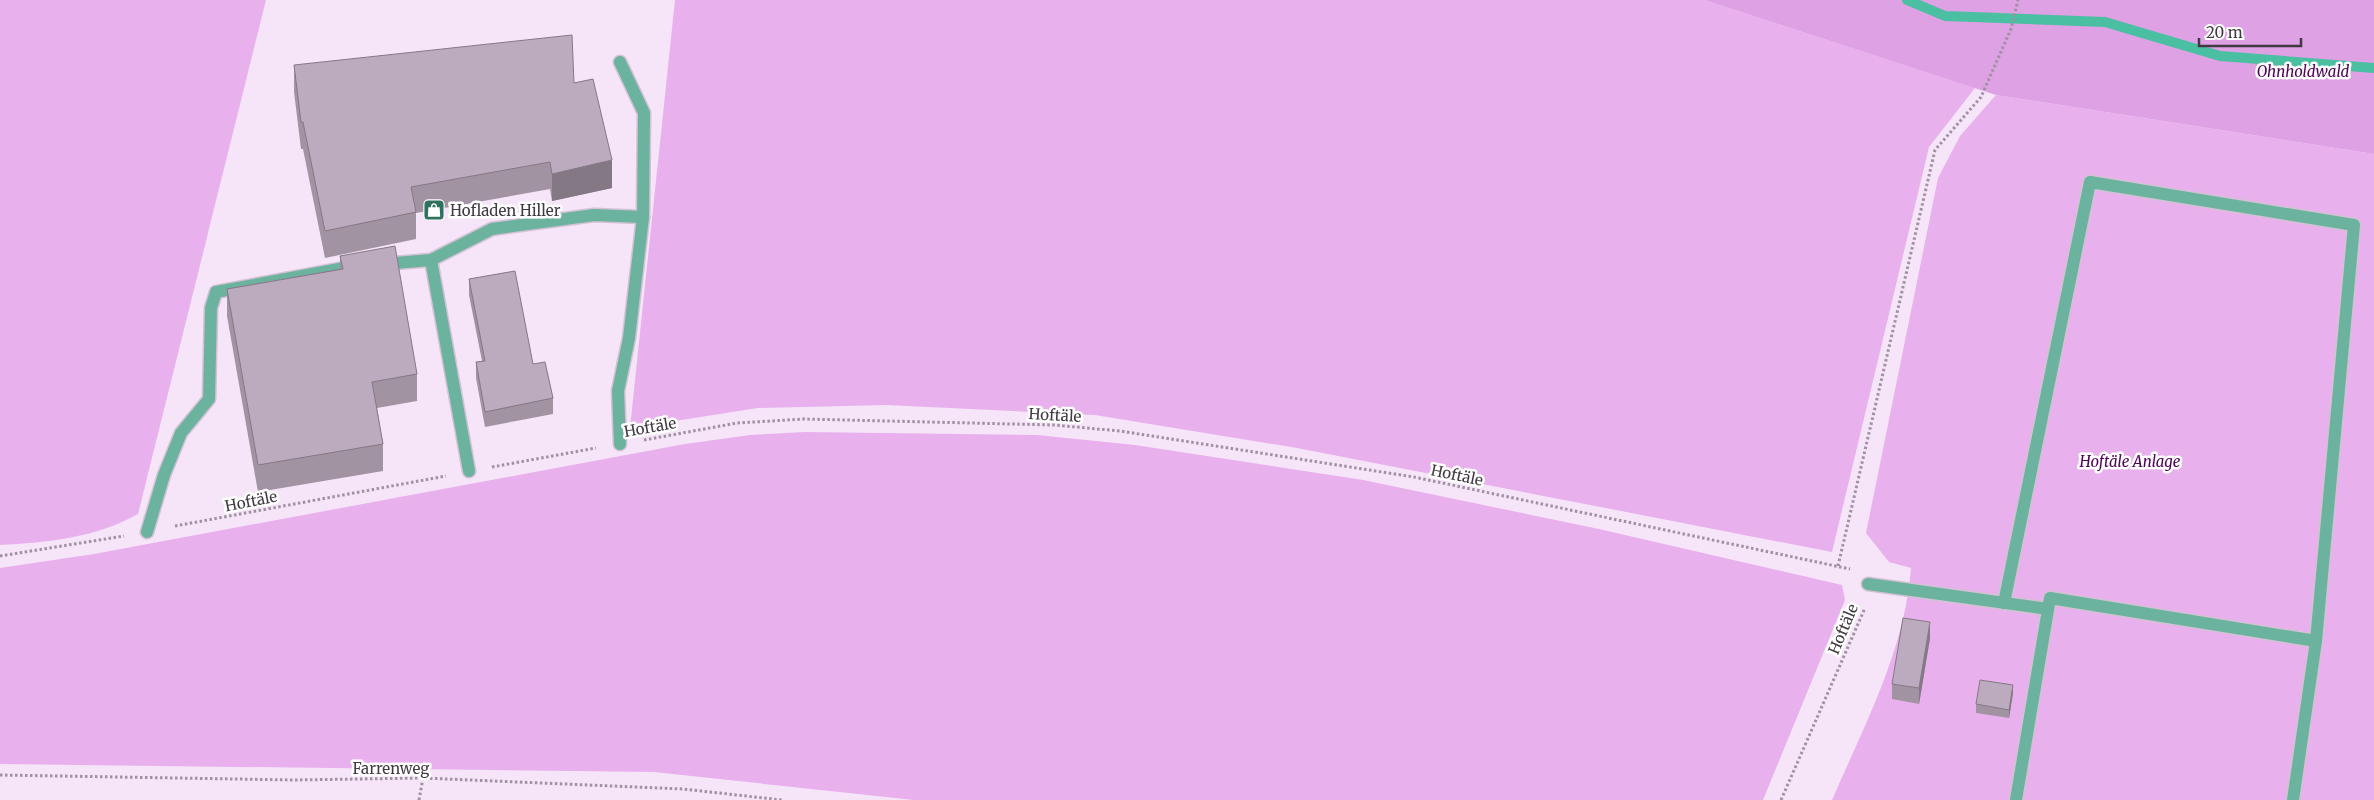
<svg xmlns="http://www.w3.org/2000/svg" width="2374" height="800" font-family="Merriweather,serif">
<rect width="100%" height="100%" fill="#f6e4f8"/>
<g fill="#e8b1ee">
<path d="M0 0H266L138 514C98 537 46 543 0 545Z"/>
<polygon points="675,0 1704,0 1975,88 1929,147 1832,552 1297,448 1095,415 886,405 758,408 630,428"/>
<path d="M1996 95 2374 154V800H1832C1864 726 1905 650 1911 568L1889 562 1866 533 1938 178 1960 136Z"/>
<polygon points="805,432 1037,435 1135,445 1363,480 1599,529 1842,585 1845,600 1763,800 914,800 654,772 0,764 0,568 94,554 685,444 750,435"/>
</g>
<polygon fill="#dda1e4" points="1704,0 2374,0 2374,154 1996,95"/>
<g fill="none" stroke-linecap="round" stroke-linejoin="round">
<polyline stroke="#4abfa2" stroke-width="10" points="1907,0 1945,16 2105,22 2220,56 2374,68"/>
<g stroke="#d2c2d3" stroke-width="15">
<g id="service">
<polyline points="620,62 644,113 643,217 629,338 618,391 620,444"/>
<polyline points="431,260 469,471"/>
<polyline points="383,264 431,260 492,229 594,215 643,217"/>
<polyline points="147,532 164,475 181,433 209,399 211,308 216,292 355,266"/>
<polyline points="1868,584 2048,609"/>
<polyline points="2004,603 2090,182 2354,225 2316,641 2293,800"/>
<polyline points="2016,800 2050,598 2316,641"/>
</g>
</g>
<g stroke="#9f92a0" stroke-width="3" stroke-dasharray="2.5 2.5" stroke-linecap="butt">
<polyline points="644,440 737,423 804,419 1054,425 1120,431 1414,477 1850,569"/>
<polyline points="492,467 596,448"/>
<polyline points="175,526 446,476"/>
<polyline points="0,556 124,536"/>
<polyline points="1838,566 1935,150 1981,97 2011,29 2018,0"/>
<polyline points="0,775 294,780 423,778 683,789 782,800"/>
<polyline points="419,800 423,778"/>
<polyline points="1781,800 1865,608"/>
</g>
<use href="#service" stroke="#6cb39f" stroke-width="12"/>
</g>
<g fill="#a293a3">
<polygon points="294,65 574,83 612,188 552,201 550,189 416,213 416,239 325,258 303,149 301,149 294,92"/>
<polygon points="340,256 417,374 417,401 377,408 383,444 383,471 258,492 227,316 227,289 340,269"/>
<polygon points="469,279 533,364 553,398 553,414 485,427 476,378 476,362 482,361 469,295"/>
<polygon points="1930,638 1919,704 1892,699 1892,684"/>
<polygon points="2013,693 2009,718 1976,713 1976,704"/>
</g>
<g fill="#847885">
<polygon points="612,160 612,188 552,201 552,174"/>
<polygon points="1930,622 1930,638 1919,704 1919,688"/>
<polygon points="2013,685 2013,693 2009,718 2009,710"/>
</g>
<g fill="#bcabbe" stroke="#847885">
<polygon points="572,35 574,83 593,79 612,160 552,174 550,162 411,187 416,212 325,231 303,122 301,122 294,65"/>
<polygon points="395,246 417,374 372,382 383,444 258,465 227,289 343,269 340,256"/>
<polygon points="515,271 533,364 545,362 553,398 485,412 476,362 485,361 469,279"/>
<polygon points="1903,618 1930,622 1919,688 1892,684"/>
<polygon points="1980,680 2013,685 2009,710 1976,704"/>
</g>
<defs>
<g id="shop-square" transform="scale(1.125)"><rect x="-9" y="-9" width="18" height="18" rx="4" fill="#2f705f" stroke="#fff"/><path d="M-5-2.5h2.3a2.7 3.5 0 0 1 5.4 0H5L5.5 6h-11ZM-1.5-2.5h3a1.5 2.3 0 0 0-3 0Z" fill="#fff"/></g>
</defs>
<g fill-rule="evenodd">
<use href="#shop-square" x="434" y="210"/>
</g>
<g text-anchor="middle" dominant-baseline="central" stroke-width="5" stroke-linejoin="round" paint-order="stroke">
<g font-size="15" font-style="italic" fill="#4f0158" stroke="#fff">
<text x="2303" y="71">Ohnholdwald</text>
<text x="2130" y="461">Hoftäle Anlage</text>
</g>
<g font-size="15" fill="#413a41" stroke="#fff" text-anchor="start">
<text x="450" y="210">Hofladen Hiller</text>
</g>
<g font-size="15" fill="#413a41" stroke="#fff">
<text transform="translate(1055 415) rotate(3)">Hoftäle</text>
<text transform="translate(650 427) rotate(-10)">Hoftäle</text>
<text transform="translate(1457 475) rotate(12)">Hoftäle</text>
<text transform="translate(251 501) rotate(-11)">Hoftäle</text>
<text transform="translate(1843 629) rotate(-67)">Hoftäle</text>
<text x="391" y="768">Farrenweg</text>
</g>
</g>
<path d="M2199 38v8h102v-8" fill="none" stroke="#413a41" stroke-width="2.5"/>
<text x="2206" y="38" font-size="15" fill="#413a41" stroke="#ffffff" stroke-width="4" paint-order="stroke">20 m</text>
</svg>
